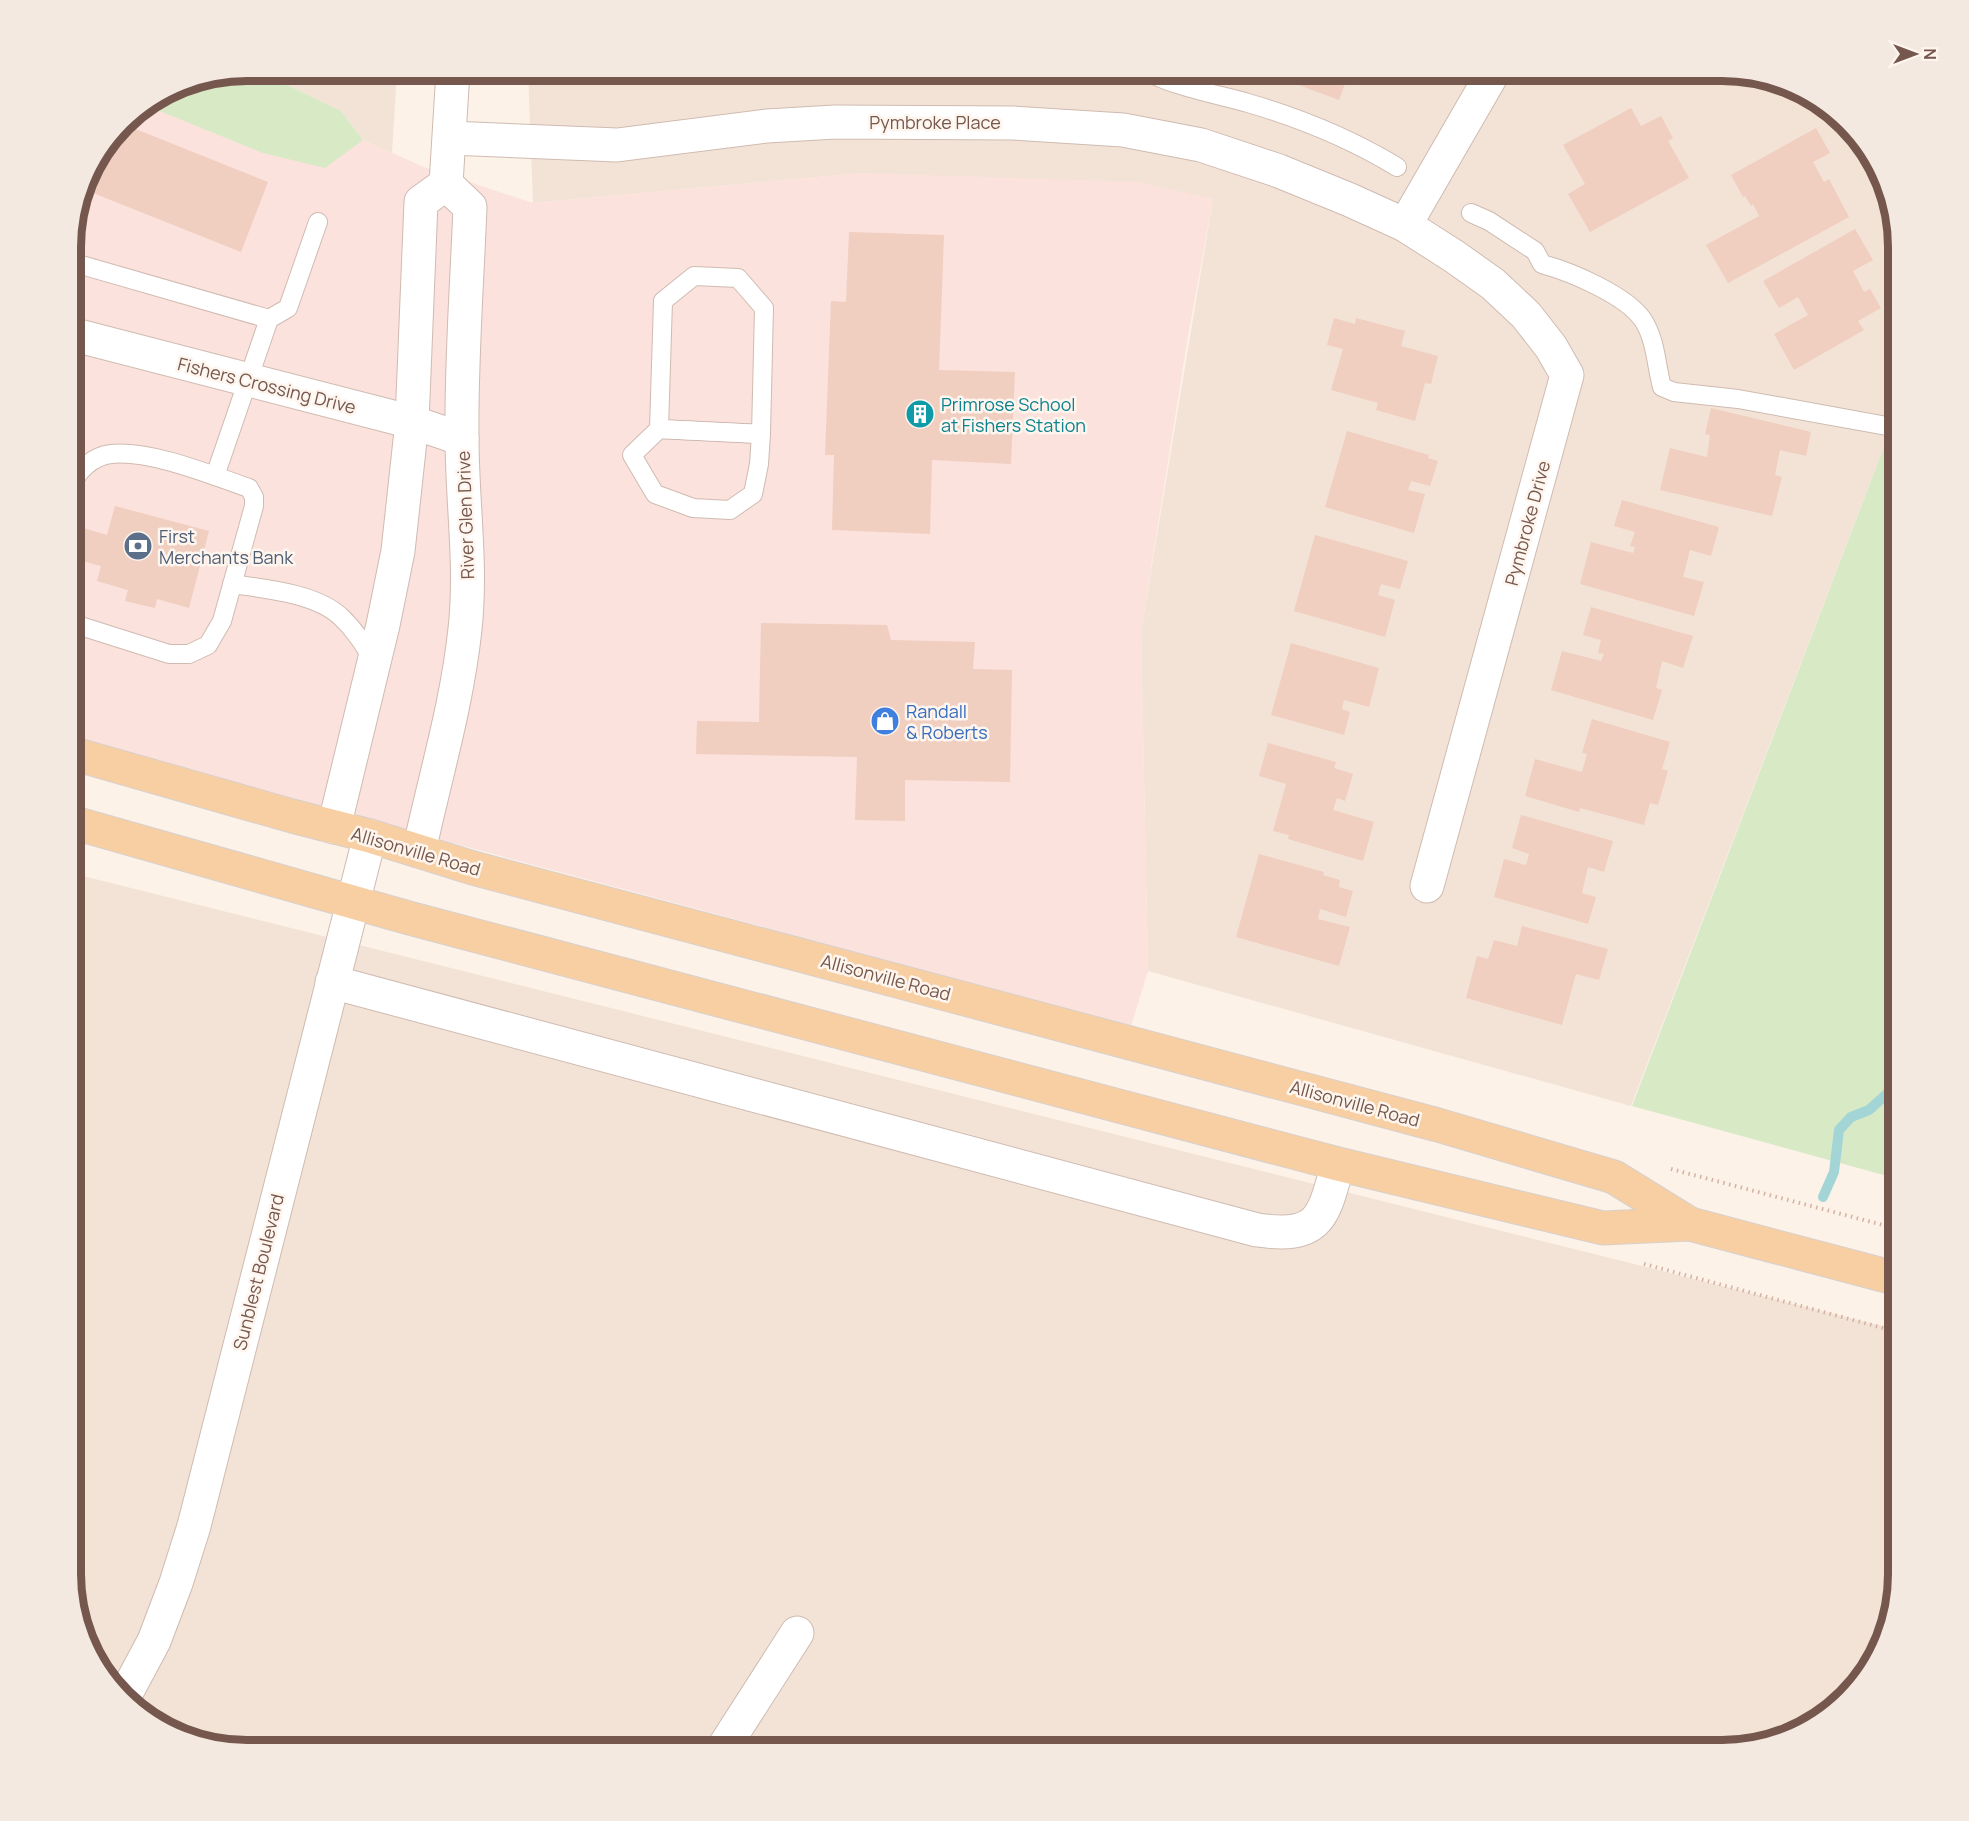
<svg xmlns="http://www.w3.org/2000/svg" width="1969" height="1821" font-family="Manrope,sans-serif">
<rect width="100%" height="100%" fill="#fcf2e8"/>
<g fill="#f3e3d6">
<polygon points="258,71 397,71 392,153 363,140 341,111"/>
<polygon points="528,71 1722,71 1790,84 1847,122 1885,179 1898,236 1898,410 1631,1106 1148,971 1141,631 1213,199 861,173 533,203"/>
<polygon points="71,873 1898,1330 1898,1574 1885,1642 1847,1699 1790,1737 1722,1750 247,1750 179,1737 122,1699 84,1642 71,1585"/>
</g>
<polygon fill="#fbe2dc" points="180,84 363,140 424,167 533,203 861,173 1139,182 1213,199 1188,336 1141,631 1148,971 1131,1026 71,740 71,235 89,169 130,115"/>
<g fill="#d8e9c6">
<polygon points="247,71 258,71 341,111 363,140 325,168 263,153 145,105 180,84"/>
<polygon points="1898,410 1898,1179 1632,1106"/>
</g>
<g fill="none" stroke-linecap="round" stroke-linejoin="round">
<polyline stroke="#a3d4d6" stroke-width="10" points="1823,1197 1834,1172 1839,1130 1851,1117 1869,1110 1890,1091 1898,1088"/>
</g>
<g fill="#f0cec0">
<polygon points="1261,71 1343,71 1349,73 1339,100"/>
<polygon points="1694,71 1719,71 1716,79"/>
<polygon points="1631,108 1641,126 1661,116 1673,138 1668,141 1689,178 1590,232 1568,194 1585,184 1563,145"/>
<polygon points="123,124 268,182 241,252 83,189 89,169"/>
<polygon points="1816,128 1830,153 1813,162 1824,182 1829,179 1849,217 1728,283 1706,245 1759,216 1753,204 1751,206 1745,196 1743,197 1731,175"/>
<polygon points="1855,229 1873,260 1853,271 1864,292 1870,289 1881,308 1858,321 1864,330 1794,370 1774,334 1808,315 1798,297 1779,308 1763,281"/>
<polygon points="849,232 944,235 939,370 1015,372 1011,464 932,460 930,534 832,530 834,455 825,455 831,301 846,302"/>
<polygon points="1334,318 1355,324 1356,318 1405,331 1401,346 1438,356 1431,384 1425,383 1415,421 1376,410 1378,403 1331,390 1343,349 1327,345"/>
<polygon points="1711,408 1811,432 1806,456 1780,450 1775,475 1782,477 1772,516 1660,490 1670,448 1707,457 1710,435 1705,434"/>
<polygon points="1347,431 1429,455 1428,458 1438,461 1430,486 1411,481 1408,490 1425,494 1414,533 1325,507"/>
<polygon points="1622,500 1719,527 1711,556 1690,550 1683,577 1704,582 1694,616 1580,584 1591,542 1633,553 1635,547 1630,546 1635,532 1614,526"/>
<polygon points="115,506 209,531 189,608 157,599 155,608 125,601 128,590 97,581 101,566 71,558 73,525 107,535"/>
<polygon points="1315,535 1408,561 1400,589 1381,584 1378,595 1395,600 1385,637 1294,611"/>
<polygon points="1591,607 1693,636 1683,668 1662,661 1656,688 1662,690 1653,720 1551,690 1562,651 1601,661 1604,654 1598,653 1601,640 1583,635"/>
<polygon points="761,623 887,625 891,640 975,642 973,669 1012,670 1010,782 905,780 905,821 855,820 857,757 696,754 697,721 759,722"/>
<polygon points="1291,643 1379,668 1369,707 1344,700 1342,709 1350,712 1344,735 1271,715"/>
<polygon points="1592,719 1670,742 1662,769 1668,771 1658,805 1650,803 1644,825 1580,808 1579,812 1525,796 1535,759 1582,772 1587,754 1582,753"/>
<polygon points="1268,743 1336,762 1334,768 1353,774 1345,801 1337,798 1333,810 1374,822 1363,861 1288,839 1289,835 1273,831 1286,784 1259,776"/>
<polygon points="1521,815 1613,841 1604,872 1588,867 1582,893 1596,897 1588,924 1494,897 1504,859 1526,865 1529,854 1512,848"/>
<polygon points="1259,854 1324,872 1323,875 1340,880 1339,887 1353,891 1346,917 1320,909 1318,919 1350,927 1339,966 1236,937"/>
<polygon points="1522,926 1608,949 1599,980 1576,974 1562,1025 1466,998 1477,956 1488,959 1494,940 1517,946"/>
</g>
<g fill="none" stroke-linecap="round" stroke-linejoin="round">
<g stroke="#cfbbb1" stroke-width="20">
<g id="lane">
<path d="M1147 71C1171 86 1220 95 1248 103 1299 118 1351 139 1397 167"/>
<path d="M1471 213 1489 221 1535 251 1542 264C1571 272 1626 295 1643 320 1656 340 1656 365 1662 387L1674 392 1738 399 1898 428"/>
<polyline points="71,262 269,319 288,308 318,222"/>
<polygon points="694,276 738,278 764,308 761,434 659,429 663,301"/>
<polygon points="659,429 761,434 759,464 753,494 730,510 693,508 655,494 632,455"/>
<polyline points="215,476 269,319"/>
<path d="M232 584C265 589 316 593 341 617 355 630 364 645 374 661"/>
<path d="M71 623 169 654H189L208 645 222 621 254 506V497L249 488C211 475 151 450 111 454 93 456 76 471 71 488"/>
</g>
</g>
<g stroke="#cfbbb1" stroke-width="35">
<g id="street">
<polyline points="450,138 617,145 767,126 835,122 1013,123 1123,130 1201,145 1279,171 1350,200 1405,225 1455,257 1493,284 1526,315 1551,347 1567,375 1427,886"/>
<polyline points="1405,225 1494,71"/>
<polyline points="71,334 412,422 462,439"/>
<polyline points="334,827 383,625 398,551 412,422 421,202 446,184 453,71"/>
<path d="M419 851C435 777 457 705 465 629 472 565 462 502 462 438 461 361 467 284 470 207L446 184"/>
<path d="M332 982 1257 1230C1321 1239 1323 1217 1338 1164"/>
<polyline points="123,1699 154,1641 176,1583 194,1526 370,836"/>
<polyline points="722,1750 797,1633"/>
</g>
</g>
<g stroke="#d8d0cd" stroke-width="35">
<g id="primary">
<polyline points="71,753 292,816 370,836 473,868 1438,1125 1614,1177 1690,1224 1898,1279"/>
<polyline points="71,822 409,918 1338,1164 1603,1228 1690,1224"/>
</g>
</g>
<g stroke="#d5b1a3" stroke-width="4" stroke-dasharray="1.5 4.5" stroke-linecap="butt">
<polyline points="1671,1169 1898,1229"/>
<polyline points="1644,1264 1898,1332"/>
</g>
<use href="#lane" stroke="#fff" stroke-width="18"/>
<use href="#street" stroke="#fff" stroke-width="33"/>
<use href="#primary" stroke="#f7cfa3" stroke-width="33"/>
</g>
<defs>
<g id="building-disc" transform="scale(1.5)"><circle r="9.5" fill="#0f9aa8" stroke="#fef6ee"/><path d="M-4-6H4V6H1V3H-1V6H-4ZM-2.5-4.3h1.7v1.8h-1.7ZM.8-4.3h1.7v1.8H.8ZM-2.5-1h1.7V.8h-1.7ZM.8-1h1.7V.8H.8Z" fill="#fff"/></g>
<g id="bank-disc" transform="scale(1.5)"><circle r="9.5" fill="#5c6f8a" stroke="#fef6ee"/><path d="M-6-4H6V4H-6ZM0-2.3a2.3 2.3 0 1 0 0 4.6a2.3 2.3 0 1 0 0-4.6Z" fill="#fff"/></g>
<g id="shop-disc" transform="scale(1.5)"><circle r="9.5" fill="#3f7fe0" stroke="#fef6ee"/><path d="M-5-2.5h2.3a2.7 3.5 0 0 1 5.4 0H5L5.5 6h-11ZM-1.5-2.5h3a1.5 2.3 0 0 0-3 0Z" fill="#fff"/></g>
</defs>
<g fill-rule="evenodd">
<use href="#building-disc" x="920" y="414"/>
<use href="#bank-disc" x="138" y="546"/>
<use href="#shop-disc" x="885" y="721"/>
</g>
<g text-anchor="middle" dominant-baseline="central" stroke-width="5" stroke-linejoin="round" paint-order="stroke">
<g font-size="18" fill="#75574d" stroke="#fef6ee">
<text x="935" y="122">Pymbroke Place</text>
<text transform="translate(267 385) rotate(14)">Fishers Crossing Drive</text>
<text transform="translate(465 515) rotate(-92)">River Glen Drive</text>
<text transform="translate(1527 523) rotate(-75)">Pymbroke Drive</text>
<text transform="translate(416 851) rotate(16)">Allisonville Road</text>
<text transform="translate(886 977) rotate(15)">Allisonville Road</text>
<text transform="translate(1355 1103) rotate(15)">Allisonville Road</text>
<text transform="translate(258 1272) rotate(-76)">Sunblest Boulevard</text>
</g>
<g font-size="18" fill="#0d838f" stroke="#fef6ee" text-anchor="start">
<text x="941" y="404">Primrose School<tspan x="941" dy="21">at Fishers Station</tspan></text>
</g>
<g font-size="18" fill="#4e5e75" stroke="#fef6ee" text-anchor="start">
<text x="159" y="536">First<tspan x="159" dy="21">Merchants Bank</tspan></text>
</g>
<g font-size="18" fill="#366cbe" stroke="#fef6ee" text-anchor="start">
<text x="906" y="711">Randall<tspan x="906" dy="21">&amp; Roberts</tspan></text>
</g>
</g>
<path d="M0 0H1969V1821H0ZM247 81H1722A166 166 0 0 1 1888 247V1574A166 166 0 0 1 1722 1740H247A166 166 0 0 1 81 1574V247A166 166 0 0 1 247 81Z" fill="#f3e9e1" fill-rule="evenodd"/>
<path fill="none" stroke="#75574d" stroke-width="8" d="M247 81H1722A166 166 0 0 1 1888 247V1574A166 166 0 0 1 1722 1740H247A166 166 0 0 1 81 1574V247A166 166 0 0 1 247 81Z"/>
<g transform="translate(1915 54) rotate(90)" stroke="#fef6ee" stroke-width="4.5" paint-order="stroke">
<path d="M0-4.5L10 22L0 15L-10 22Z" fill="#75574d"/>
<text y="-9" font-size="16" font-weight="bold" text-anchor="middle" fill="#75574d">N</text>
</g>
</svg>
